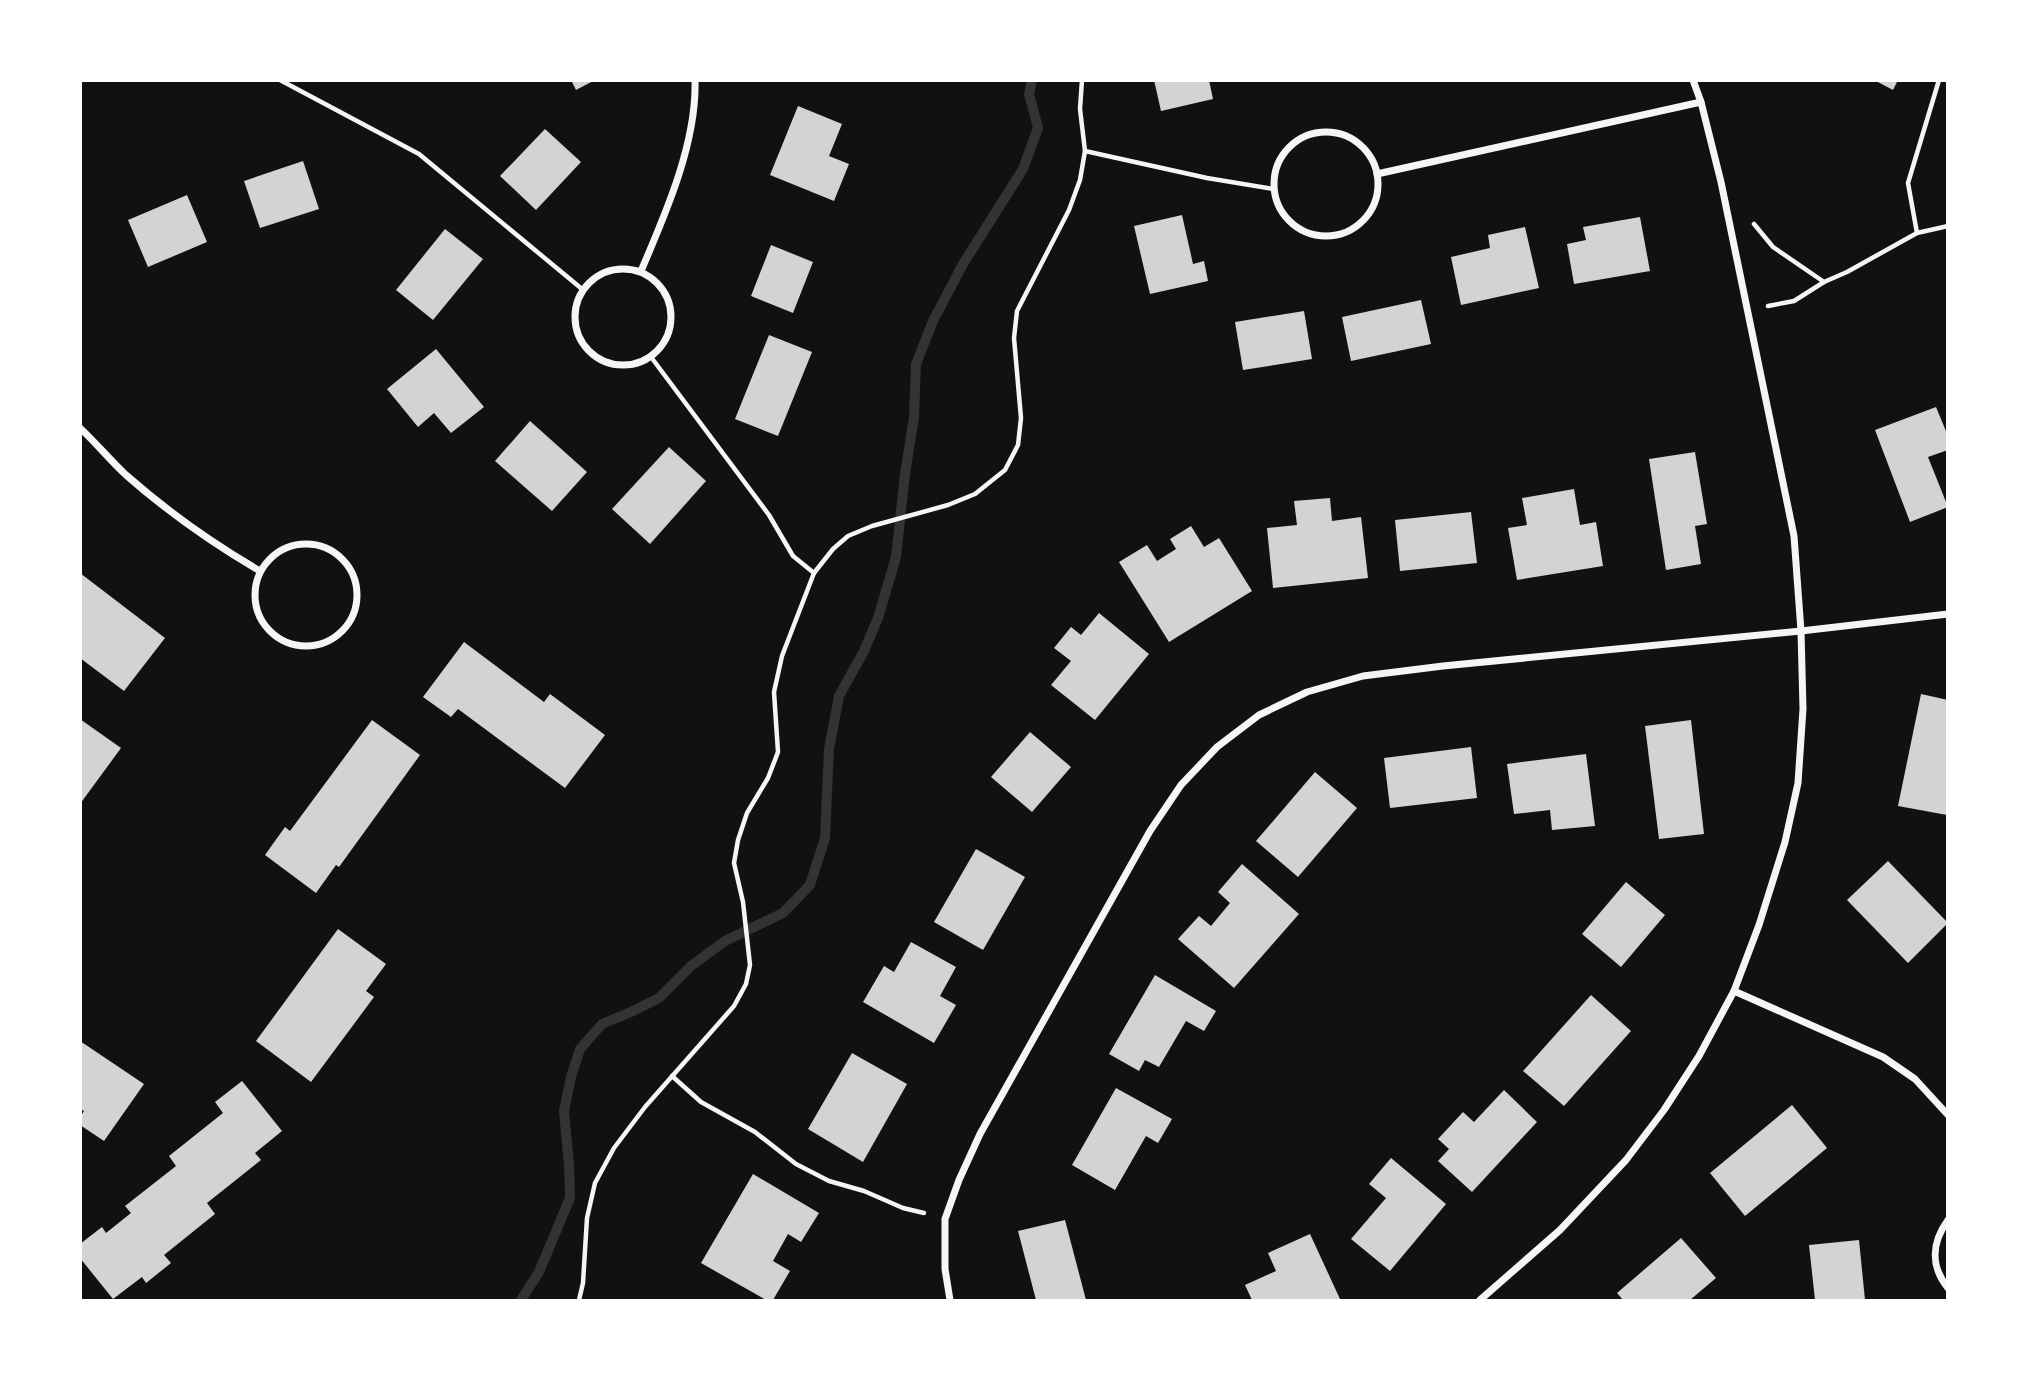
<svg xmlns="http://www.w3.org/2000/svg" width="2028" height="1381" font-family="Raleway,sans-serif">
<rect width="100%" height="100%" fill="#111"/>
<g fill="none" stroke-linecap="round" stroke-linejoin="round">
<polyline stroke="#333" stroke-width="10" points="521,1300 539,1272 570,1198 569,1165 564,1111 571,1077 580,1049 602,1024 631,1012 659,998 691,966 725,941 783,913 810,885 825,838 829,749 839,696 864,651 878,618 896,557 905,474 914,417 916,364 933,321 963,264 1023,169 1038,128 1029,94 1032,80"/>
</g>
<g fill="#d3d3d3">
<polygon points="571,80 595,80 576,90"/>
<polygon points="1154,80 1209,80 1213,99 1161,111"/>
<polygon points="1874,80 1898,80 1893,90"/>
<polygon points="798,106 842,124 829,156 849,164 834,201 770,175"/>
<polygon points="545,129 581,162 536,210 500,176"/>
<polygon points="303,161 319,209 260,228 244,181"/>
<polygon points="187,195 207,242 148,267 128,220"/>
<polygon points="1182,215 1193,264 1204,261 1208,281 1150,294 1134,226"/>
<polygon points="1640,217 1650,271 1574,284 1567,244 1586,240 1583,227"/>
<polygon points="1525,227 1539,288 1461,305 1451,257 1490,248 1488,235"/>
<polygon points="445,229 483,259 433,320 396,290"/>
<polygon points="771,245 813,262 793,313 751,296"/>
<polygon points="1421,300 1431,344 1351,361 1342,317"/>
<polygon points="1304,311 1312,359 1243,370 1235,322"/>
<polygon points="769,335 812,352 778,436 735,419"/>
<polygon points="436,349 484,407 451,433 434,413 418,427 387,389"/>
<polygon points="1936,407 1948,436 1948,450 1928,457 1948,507 1910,522 1875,430"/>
<polygon points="530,421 587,472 552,511 495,461"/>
<polygon points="669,447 706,481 650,544 612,509"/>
<polygon points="1695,452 1707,524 1695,526 1701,564 1666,570 1649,459"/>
<polygon points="1574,489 1580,525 1596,522 1603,566 1517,580 1508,528 1527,525 1522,498"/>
<polygon points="1330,498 1332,521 1361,517 1368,578 1273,588 1267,528 1297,525 1294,501"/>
<polygon points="1471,512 1477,563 1400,571 1395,520"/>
<polygon points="1191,526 1204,547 1219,538 1252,591 1169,642 1119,562 1147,545 1157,561 1176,549 1170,539"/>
<polygon points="80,573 165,638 124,691 80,658"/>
<polygon points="1099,613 1149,654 1095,720 1051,685 1071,661 1054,648 1071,627 1081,635"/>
<polygon points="464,642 544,702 550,694 605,735 565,788 458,709 451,717 423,697"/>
<polygon points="1921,694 1948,700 1947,815 1898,806"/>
<polygon points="80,719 121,748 80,804"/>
<polygon points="372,720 420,755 339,867 336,865 316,893 265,855 285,827 290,831"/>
<polygon points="1691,720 1704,834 1659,839 1645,726"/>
<polygon points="1030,732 1071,767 1032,812 991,777"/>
<polygon points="1471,747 1477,798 1390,808 1384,758"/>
<polygon points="1586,754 1595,826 1552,830 1550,810 1514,814 1507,764"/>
<polygon points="1315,772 1357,808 1298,877 1256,841"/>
<polygon points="976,849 1025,877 983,950 934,922"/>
<polygon points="1888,861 1948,923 1908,963 1847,900"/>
<polygon points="1242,864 1299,914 1234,988 1178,939 1199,916 1211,926 1230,903 1218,892"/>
<polygon points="1626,882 1665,915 1621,967 1582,934"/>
<polygon points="338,929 386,964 366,991 374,997 311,1082 256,1041"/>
<polygon points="911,942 956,967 940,996 956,1005 934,1043 863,1002 884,966 894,972"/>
<polygon points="1155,975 1216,1011 1204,1031 1186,1021 1159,1067 1145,1060 1139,1071 1109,1054"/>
<polygon points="1591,995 1631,1031 1564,1106 1523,1071"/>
<polygon points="80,1041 144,1084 104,1141 80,1125 80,1117 84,1111 80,1109"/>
<polygon points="852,1053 907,1084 863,1162 808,1129"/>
<polygon points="242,1081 282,1131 255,1153 261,1160 207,1203 215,1214 164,1255 171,1263 146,1283 142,1277 113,1299 80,1258 80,1244 102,1227 106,1233 131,1213 125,1206 176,1166 169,1156 223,1113 215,1102"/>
<polygon points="1116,1088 1172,1119 1158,1143 1146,1136 1115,1190 1072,1165"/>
<polygon points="1504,1090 1537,1122 1472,1192 1438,1161 1449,1149 1438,1139 1463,1112 1474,1122"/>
<polygon points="1792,1105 1827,1148 1745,1216 1710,1173"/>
<polygon points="1391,1158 1446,1204 1390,1271 1351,1239 1386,1198 1369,1184"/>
<polygon points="753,1174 819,1213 801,1242 788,1234 773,1261 790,1271 773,1300 766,1300 701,1263"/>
<polygon points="1065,1220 1086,1300 1036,1300 1018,1231"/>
<polygon points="1310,1234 1340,1299 1336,1300 1252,1300 1245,1285 1276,1271 1268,1253"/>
<polygon points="1681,1238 1716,1278 1690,1300 1623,1300 1617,1293"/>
<polygon points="1859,1240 1865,1300 1815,1300 1809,1245"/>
</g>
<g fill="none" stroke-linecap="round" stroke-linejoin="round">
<g stroke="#f5f5f5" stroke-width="4.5">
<polyline points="280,80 419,154 582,289"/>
<polyline points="1085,151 1207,178 1274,189"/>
<polyline points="1754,224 1773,247 1824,282"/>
<polyline points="1917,233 1908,183 1939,80"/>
<polyline points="1768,306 1794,301 1824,282 1847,272 1917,233 1948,226"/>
<polyline points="651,357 769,515 793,556 814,573"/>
<polyline points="672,1076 701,1102 755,1132 796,1164 829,1181 864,1191 903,1208 924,1213"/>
<polyline points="579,1300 583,1283 587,1218 595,1183 614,1148 645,1107 734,1006 746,984 750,965 743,902 734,863 738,840 747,813 768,778 778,752 774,692 782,656 814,573 833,549 848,536 872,526 948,505 975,494 1005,470 1018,445 1021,418 1014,338 1017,311 1069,210 1080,180 1085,151 1080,109 1082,80"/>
</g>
<g stroke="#f5f5f5" stroke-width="7">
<circle cx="1326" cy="184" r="52"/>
<polyline points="1377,174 1701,102"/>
<circle cx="623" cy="317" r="48"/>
<path d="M641 271C665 215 697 143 695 80"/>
<path d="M80 428C96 443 110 460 126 475 168 512 212 543 260 571"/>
<circle cx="306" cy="595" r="51"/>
<polyline points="1734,991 1883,1057 1915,1079 1948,1115"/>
<path d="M1948 1220C1932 1242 1930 1266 1948 1288"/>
<polyline points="950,1300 945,1269 945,1219 959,1180 980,1134 1150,831 1181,785 1217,747 1259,715 1307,692 1363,676 1443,666 1801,631 1948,614"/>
<polyline points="1480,1300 1560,1230 1626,1160 1664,1110 1699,1056 1734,991 1759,925 1785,842 1798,783 1803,709 1801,631 1794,536 1721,182 1701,102 1693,80"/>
</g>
</g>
<rect width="2028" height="1381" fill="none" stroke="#ffffff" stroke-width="164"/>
</svg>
